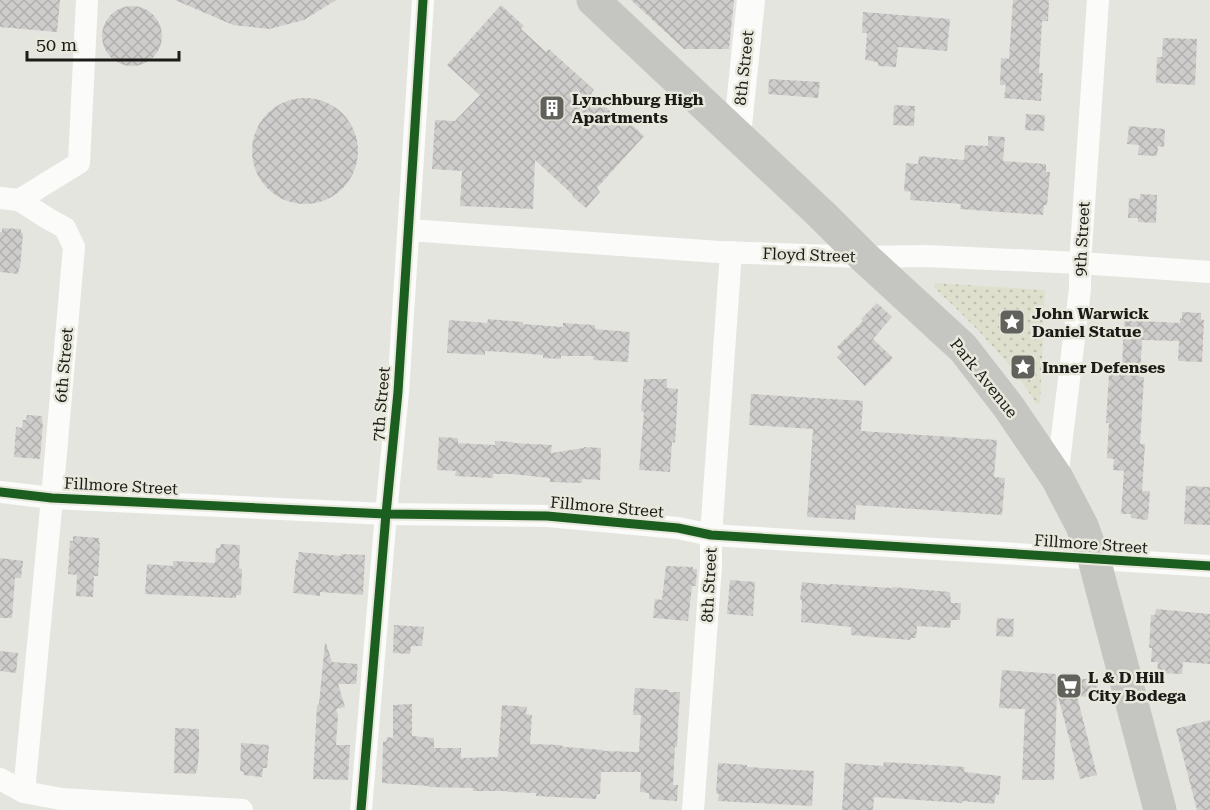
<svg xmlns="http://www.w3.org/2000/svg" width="1210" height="810" font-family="'Roboto Serif',serif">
<defs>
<pattern id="grass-dots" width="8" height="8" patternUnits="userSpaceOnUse" patternTransform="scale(1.5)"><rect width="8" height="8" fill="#dfdfcd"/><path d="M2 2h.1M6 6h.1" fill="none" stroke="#bfbfaf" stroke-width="1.8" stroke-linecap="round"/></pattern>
<pattern id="building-cross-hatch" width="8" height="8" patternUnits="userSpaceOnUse" patternTransform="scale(1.5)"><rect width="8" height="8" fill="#cfcdcb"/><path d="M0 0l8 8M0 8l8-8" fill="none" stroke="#b1afae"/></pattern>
</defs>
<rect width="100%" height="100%" fill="#e5e5e0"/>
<path fill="url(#grass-dots)" d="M935 283 1045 290 1040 403 1037 404C1026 389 1016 373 1004 359 982 333 958 310 934 287Z"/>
<g fill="url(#building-cross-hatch)">
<polygon points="0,0 60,0 57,32 0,27"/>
<polygon points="175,0 336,0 304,20 269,29 233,25"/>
<polygon points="631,0 734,0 729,49 684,49"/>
<polygon points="1013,0 1049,0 1048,21 1042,21 1039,73 1043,73 1041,101 1004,98 1006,85 1000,85 1001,58 1009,59"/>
<polygon points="501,5 524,26 521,29 546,52 549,49 594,90 591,93 614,115 617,111 644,136 597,188 600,192 586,208 572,196 573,195 535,160 533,209 460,206 462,171 432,169 435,120 455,121 480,95 447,65"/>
<circle cx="132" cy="36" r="30"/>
<polygon points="863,12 950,19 947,51 898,47 896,67 878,66 878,62 865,60 867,33 862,33"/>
<polygon points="1163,38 1197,39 1195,85 1156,83 1157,57 1162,57"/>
<polygon points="769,79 820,82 818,98 768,94"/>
<circle cx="305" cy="151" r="53"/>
<polygon points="894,105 915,106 914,126 893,125"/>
<polygon points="1026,114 1045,115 1044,131 1025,130"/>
<polygon points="1129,126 1165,129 1164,147 1158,146 1157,156 1138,155 1139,145 1127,144"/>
<polygon points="988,136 1005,137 1003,161 1046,164 1046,172 1050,172 1047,205 1044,205 1043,215 960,209 961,204 910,200 911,192 904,191 906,163 918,164 919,156 964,160 965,145 988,146"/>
<polygon points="1140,194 1157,195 1156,223 1138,222 1138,218 1128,218 1129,198 1140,199"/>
<polygon points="2,228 21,229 21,233 23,233 20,268 19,268 18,274 0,272 0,232 2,232"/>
<polygon points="877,303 892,317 873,339 893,358 865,386 837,357 842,352 837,347 863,321 861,319"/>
<polygon points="1125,310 1141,311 1141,321 1180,323 1180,318 1182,319 1182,312 1201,313 1201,319 1204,320 1202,362 1178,361 1179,341 1142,340 1140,377 1144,377 1140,444 1145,444 1142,491 1150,491 1148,519 1146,520 1131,518 1131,514 1121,514 1124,471 1113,470 1114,459 1107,458 1109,423 1106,423 1109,375 1120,375 1120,364 1122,364"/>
<polygon points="488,319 523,322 523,324 563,327 563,323 595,325 595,329 630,332 628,362 593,360 594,356 561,356 561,359 543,358 543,355 504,352 485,351 485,355 447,353 449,320 487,323"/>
<polygon points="644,379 667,379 667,388 678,389 675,443 672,442 670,472 639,470 644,412 641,411"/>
<polygon points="751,394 863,401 861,431 997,440 994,477 1005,478 1002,515 856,505 855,520 807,517 813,429 749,425"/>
<polygon points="27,415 42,416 42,422 43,422 40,459 14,457 16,427 22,428 23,420 26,420"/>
<polygon points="439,437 458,438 458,443 476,444 495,445 495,441 513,442 513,443 552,445 551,453 584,448 584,447 601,448 600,480 582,479 582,483 550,482 550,478 511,474 493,474 493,478 455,476 456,471 437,470"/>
<polygon points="1186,486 1210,487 1210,525 1184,524"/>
<polygon points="73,536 99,538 99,543 100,543 98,576 94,576 93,597 76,596 77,575 68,574 70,541 73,541"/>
<polygon points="221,544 240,545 239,568 242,569 241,595 236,595 236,598 145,594 147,564 173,566 173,561 215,563 216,548 220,548"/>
<polygon points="299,552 341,556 341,554 365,555 363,595 320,592 320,596 293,593 296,560 298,560"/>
<polygon points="0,558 23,561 21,578 15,578 12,618 0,618"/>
<polygon points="666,566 693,567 693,569 697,569 696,586 692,586 688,621 653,618 655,599 662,600"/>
<polygon points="730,580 755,582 753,616 727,614"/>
<polygon points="802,582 830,585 830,584 892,588 892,587 950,592 951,603 961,603 960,620 951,620 950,628 917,626 916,638 911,638 910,640 851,635 851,627 801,622 802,600 800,600"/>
<polygon points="1156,609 1210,614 1210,664 1183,662 1182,674 1157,673 1158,662 1151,662 1152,648 1149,648 1151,615 1155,615"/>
<polygon points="997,618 1014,619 1013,637 996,636"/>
<polygon points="394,625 424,627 422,646 411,646 410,654 393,653"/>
<polygon points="325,643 326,643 332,662 358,664 356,684 338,684 345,707 336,709 338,715 336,745 350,745 348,780 313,779 317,705 319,704"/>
<polygon points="0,651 18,653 16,673 0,671"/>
<polygon points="1002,670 1056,674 1056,677 1098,680 1097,698 1077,696 1097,775 1080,779 1057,693 1054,780 1022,780 1025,709 999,708"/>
<polygon points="635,688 669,690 668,692 680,692 677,747 675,746 673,785 678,785 677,801 649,799 649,793 640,792 641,772 601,772 600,794 597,794 596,799 536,796 536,793 507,792 507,791 473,791 473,788 428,787 429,786 382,783 383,741 386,742 387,737 393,738 393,705 412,704 412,736 434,738 434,748 461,748 461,758 498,757 502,705 527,707 526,714 532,715 530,744 561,745 562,746 565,747 603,750 603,751 639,752 641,715 633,715"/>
<polygon points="1210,720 1210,810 1197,810 1176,729"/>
<polygon points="175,728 199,729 199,754 197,771 196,771 196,774 174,773"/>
<polygon points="241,743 269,745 267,768 263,768 262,777 243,775 244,772 240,771"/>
<polygon points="884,762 965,767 964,772 1001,776 999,795 996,794 994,804 962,801 962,803 874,797 873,810 842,810 845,763 883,766"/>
<polygon points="718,763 747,765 747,767 814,771 812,806 718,801 719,794 716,793"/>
</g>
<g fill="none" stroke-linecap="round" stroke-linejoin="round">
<g stroke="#fbfbfa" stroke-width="22">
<polyline points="0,198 19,200 47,218 65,228 74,247 52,498 24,792"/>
<polyline points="19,200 79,163 87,0"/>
<polyline points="409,230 719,252 864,257 925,256 1080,263 1210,272"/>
<polyline points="1057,478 1080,289 1080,263 1098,0"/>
<polyline points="0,492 52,498 386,514 547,516 678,528 711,535 1210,566"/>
<polyline points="0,779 24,792 61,799 242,810"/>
<polyline points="361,810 386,514 398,392 423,0"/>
<polyline points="693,810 711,566 711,535 731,252"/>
</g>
<polyline stroke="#fbfbfa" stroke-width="28" points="737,135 751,0"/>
<polyline stroke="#c5c5c1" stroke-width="33" points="593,0 822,215 864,257 963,348 1008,406 1057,478 1082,526 1094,559 1160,810"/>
<g stroke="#e8e8dd" stroke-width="13">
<g id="cycleway">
<polyline points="0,492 52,498 386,514 547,516 678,528 711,535 1210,566"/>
<polyline points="361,810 386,514 398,392 423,0"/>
</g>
</g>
<use href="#cycleway" stroke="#1b5e20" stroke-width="9"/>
</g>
<defs>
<g id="building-square" transform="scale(1.35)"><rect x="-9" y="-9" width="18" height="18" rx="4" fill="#62625d" stroke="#e8e8dd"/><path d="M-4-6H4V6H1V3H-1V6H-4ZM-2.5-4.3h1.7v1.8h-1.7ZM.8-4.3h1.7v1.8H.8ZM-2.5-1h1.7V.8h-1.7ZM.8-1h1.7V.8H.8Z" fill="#fff"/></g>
<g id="sight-square" transform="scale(1.35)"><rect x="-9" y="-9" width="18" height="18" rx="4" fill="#62625d" stroke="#e8e8dd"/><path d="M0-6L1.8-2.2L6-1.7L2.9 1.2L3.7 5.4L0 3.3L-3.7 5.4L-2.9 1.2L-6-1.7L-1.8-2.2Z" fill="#fff"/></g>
<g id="supermarket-square" transform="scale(1.35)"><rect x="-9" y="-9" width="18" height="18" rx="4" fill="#62625d" stroke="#e8e8dd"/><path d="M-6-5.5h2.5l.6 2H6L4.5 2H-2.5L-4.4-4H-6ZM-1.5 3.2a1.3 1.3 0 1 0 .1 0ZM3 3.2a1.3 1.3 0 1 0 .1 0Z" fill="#fff"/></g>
</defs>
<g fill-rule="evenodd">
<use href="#building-square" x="552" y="108"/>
<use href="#sight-square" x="1012" y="322"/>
<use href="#sight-square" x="1023" y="367"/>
<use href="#supermarket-square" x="1069" y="686"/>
</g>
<g text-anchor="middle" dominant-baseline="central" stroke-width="5" stroke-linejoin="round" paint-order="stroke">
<g font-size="16" fill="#1b1b17" stroke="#e8e8dd">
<text transform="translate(744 68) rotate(-84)">8th Street</text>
<text transform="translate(1082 239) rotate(-87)">9th Street</text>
<text transform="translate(809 255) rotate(2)">Floyd Street</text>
<text transform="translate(64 365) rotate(-85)">6th Street</text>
<text transform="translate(984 378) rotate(51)">Park Avenue</text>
<text transform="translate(381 404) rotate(-85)">7th Street</text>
<text transform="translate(121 486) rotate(3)">Fillmore Street</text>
<text transform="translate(607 507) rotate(5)">Fillmore Street</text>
<text transform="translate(1091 544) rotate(4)">Fillmore Street</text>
<text transform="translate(709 585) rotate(-87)">8th Street</text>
</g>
<g font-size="16" font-weight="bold" fill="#1b1b17" stroke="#e8e8dd" text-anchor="start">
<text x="572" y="99">Lynchburg High<tspan x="572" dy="18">Apartments</tspan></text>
<text x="1032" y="313">John Warwick<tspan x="1032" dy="18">Daniel Statue</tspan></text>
<text x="1042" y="367">Inner Defenses</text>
<text x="1088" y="677">L &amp; D Hill<tspan x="1088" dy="18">City Bodega</tspan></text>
</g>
</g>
<path d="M27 51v9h152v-9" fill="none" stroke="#1b1b17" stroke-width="3"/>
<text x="36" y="51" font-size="18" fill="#1b1b17" stroke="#e8e8dd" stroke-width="4.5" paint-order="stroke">50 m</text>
</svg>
